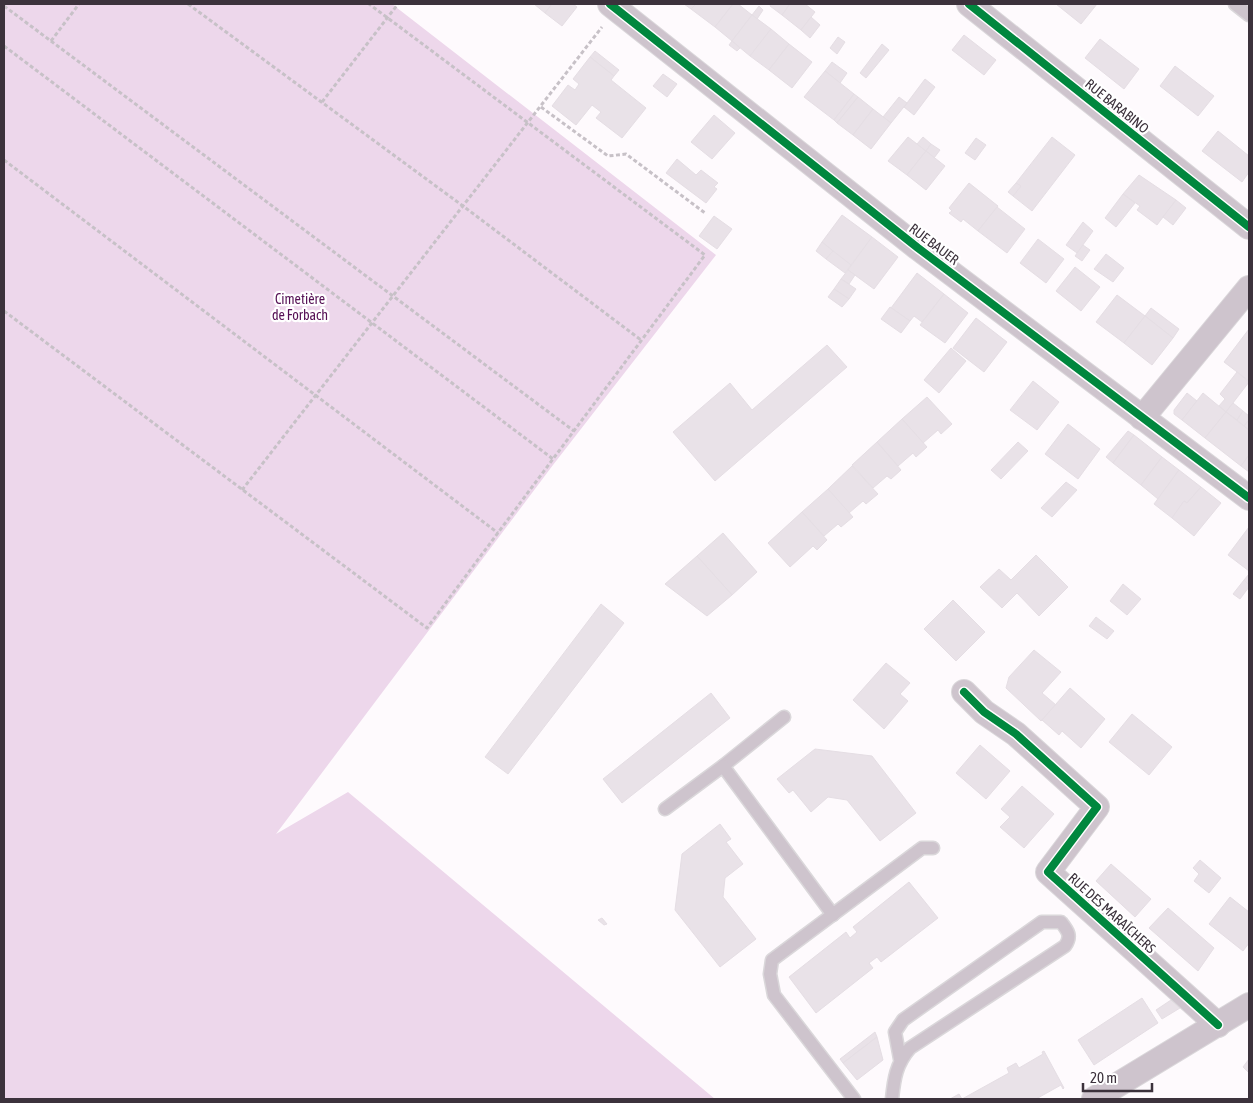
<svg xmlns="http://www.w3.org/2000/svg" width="1253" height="1103" font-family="'Asap Condensed',sans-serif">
<rect width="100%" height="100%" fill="#fefafd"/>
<polygon fill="#edd7eb" points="4,4 392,4 716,255 553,465 276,834 348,792 715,1099 4,1099"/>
<g fill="#e9e2e8" stroke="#e5dee4">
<polygon points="534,4 552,4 545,13"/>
<polygon points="552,4 573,4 577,7 562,26 545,13"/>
<polygon points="684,4 696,4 691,9"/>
<polygon points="696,4 733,4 715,27 691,9"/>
<polygon points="733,4 738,4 752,15 732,41 715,27"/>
<polygon points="771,4 790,4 782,15 770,6"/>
<polygon points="790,4 805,4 815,12 801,30 782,15"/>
<polygon points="1056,4 1097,4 1081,24"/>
<polygon points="759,6 763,10 757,19 752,15"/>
<polygon points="752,15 771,29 750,56 732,41"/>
<polygon points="811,17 820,25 810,38 801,30"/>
<polygon points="771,29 789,44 769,70 750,56"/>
<polygon points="964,35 996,60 984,75 952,50"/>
<polygon points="838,37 845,42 837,54 830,48"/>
<polygon points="1100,39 1139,69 1124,89 1085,58"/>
<polygon points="732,41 740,48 737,51 729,45"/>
<polygon points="789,44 812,62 792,88 769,70"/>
<polygon points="882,44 889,50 866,78 860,73"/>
<polygon points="595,51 619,70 614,76 590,57"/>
<polygon points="590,57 614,76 611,80 646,108 622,138 596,118 601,112 592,105 576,125 552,106 568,85 575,90 579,84 573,79"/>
<polygon points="832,62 847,73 840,83 825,71"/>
<polygon points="1175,66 1214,96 1198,116 1160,86"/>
<polygon points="825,71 854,94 834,120 804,97"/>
<polygon points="663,74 677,84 667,97 653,86"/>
<polygon points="925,79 935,87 914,115 904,107"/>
<polygon points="854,94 858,97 837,123 834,120"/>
<polygon points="858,97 873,109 853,135 837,123"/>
<polygon points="899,97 907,103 891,123 883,117"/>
<polygon points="873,109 891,123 871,149 853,135"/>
<polygon points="714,115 735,133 712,159 691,142"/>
<polygon points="1218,131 1249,156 1249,172 1242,182 1202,151"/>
<polygon points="908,137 926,151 907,175 888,161"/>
<polygon points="923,137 931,144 926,151 917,144"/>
<polygon points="1052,137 1075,155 1032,211 1013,196 1021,186 1016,183"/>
<polygon points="976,138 986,145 975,160 965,153"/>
<polygon points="931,144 940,150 934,158 926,151"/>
<polygon points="926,151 945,166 926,190 907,175"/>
<polygon points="677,159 696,175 701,170 718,183 714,187 717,189 706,203 666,173"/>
<polygon points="1139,175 1176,200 1157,225 1137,210 1140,206 1123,194"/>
<polygon points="969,183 998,206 978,231 963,219 961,222 949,213 952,211 949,208"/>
<polygon points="1016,183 1021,186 1013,196 1008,192"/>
<polygon points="1123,194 1135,203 1116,227 1105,218"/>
<polygon points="1176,200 1186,208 1173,225 1163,217"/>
<polygon points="997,207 1025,229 1007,253 978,231"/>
<polygon points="842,215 872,237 851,265 822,242"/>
<polygon points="714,216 732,229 717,249 699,236"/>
<polygon points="1083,222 1093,231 1077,253 1066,245"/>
<polygon points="872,237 898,257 874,289 848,270"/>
<polygon points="1038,239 1064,259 1046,283 1020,263"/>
<polygon points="822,242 833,251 826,259 816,251"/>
<polygon points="1083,245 1090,250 1082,261 1075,256"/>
<polygon points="833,251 851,265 845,273 826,259"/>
<polygon points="1106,254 1124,268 1113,282 1094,269"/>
<polygon points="1075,267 1100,287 1081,311 1056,291"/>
<polygon points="848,270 855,275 849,284 841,279"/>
<polygon points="917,273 944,294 922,322 914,316 910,321 891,308"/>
<polygon points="841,279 856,289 849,299 834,289"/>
<polygon points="834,289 849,299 842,307 828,297"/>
<polygon points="944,294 968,313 945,343 920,325"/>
<polygon points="1117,295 1145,316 1124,343 1096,322"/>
<polygon points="890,307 910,321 901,333 881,319"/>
<polygon points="1151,308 1179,329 1173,338 1145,316"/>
<polygon points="1145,316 1173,338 1152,365 1124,343"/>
<polygon points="976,318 1007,342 984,372 953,348"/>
<polygon points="1249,329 1249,381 1224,362"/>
<polygon points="827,345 847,367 715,481 673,432 730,383 752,410"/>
<polygon points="951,348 966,361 939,393 924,380"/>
<polygon points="1237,372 1249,382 1226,412 1219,406 1225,399 1220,394"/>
<polygon points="1033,381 1059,402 1037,430 1010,410"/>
<polygon points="1187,393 1197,401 1182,420 1174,414 1174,410"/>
<polygon points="1203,393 1226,412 1205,438 1182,420"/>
<polygon points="927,397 952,424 941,434 938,430 923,443 902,419"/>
<polygon points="1233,403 1243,411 1237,420 1226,412"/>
<polygon points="1243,411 1249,416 1249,420 1244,426 1237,420"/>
<polygon points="1226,412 1249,430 1249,455 1241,466 1205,438"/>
<polygon points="902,419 927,447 916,457 913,453 898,466 877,442"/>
<polygon points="1249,420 1249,430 1244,426"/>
<polygon points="1068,424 1100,449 1078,479 1045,454"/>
<polygon points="1128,431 1134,435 1113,463 1106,457"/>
<polygon points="1134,435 1162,457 1141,485 1113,463"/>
<polygon points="877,442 901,470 891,479 887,476 873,488 852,465"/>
<polygon points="1018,442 1028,451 1001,479 991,470"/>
<polygon points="1249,455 1249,472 1241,466"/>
<polygon points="1162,457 1179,470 1158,499 1141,485"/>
<polygon points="852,466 878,494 866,504 863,501 849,513 828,489"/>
<polygon points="1179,470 1201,487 1187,503 1184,501 1172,518 1154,504"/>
<polygon points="1066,482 1077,490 1052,517 1041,508"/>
<polygon points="1201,487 1221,503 1194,536 1172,518 1184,501 1187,503"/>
<polygon points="828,489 853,517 841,527 838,524 824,536 802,512"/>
<polygon points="802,512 827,540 817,550 813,546 790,567 768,543"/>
<polygon points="1249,527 1249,571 1228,555"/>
<polygon points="723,533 757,572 732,595 697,556"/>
<polygon points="1036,555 1068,587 1039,616 1017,593 1002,608 980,587 999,569 1011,580"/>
<polygon points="697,556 732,595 707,616 665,584"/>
<polygon points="1249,574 1249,585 1244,580"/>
<polygon points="1244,580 1249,585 1249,587 1240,599 1233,594"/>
<polygon points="1123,584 1141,599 1127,615 1110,601"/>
<polygon points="953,600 985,632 956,661 924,629"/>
<polygon points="601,604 624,623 508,774 485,757"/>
<polygon points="1096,617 1114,631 1107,639 1089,626"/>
<polygon points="1034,650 1061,672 1042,693 1056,705 1041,721 1006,688 1009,677"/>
<polygon points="886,663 910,683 900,694 908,701 884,729 853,700"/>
<polygon points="1070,688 1105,719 1081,748 1062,731 1059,735 1042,720"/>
<polygon points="711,693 730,718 622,803 603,779"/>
<polygon points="1132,714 1172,747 1149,775 1109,742"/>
<polygon points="980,745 1010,771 986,799 956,773"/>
<polygon points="815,749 872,756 916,813 880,841 847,800 828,797 811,812 793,790 789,793 777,779"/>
<polygon points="1022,786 1054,814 1024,848 1000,827 1010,817 1001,809"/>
<polygon points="720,824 731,839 726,842 743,864 725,878 723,897 756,939 720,967 675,910 682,854"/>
<polygon points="1200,860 1221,878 1209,893 1194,881 1199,874 1193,868"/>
<polygon points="1111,864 1151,899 1135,917 1096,881"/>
<polygon points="909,882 938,918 881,962 877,957 869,963 873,968 816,1013 789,977 846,932 850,938 857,932 853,927"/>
<polygon points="1230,897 1249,912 1249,943 1243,951 1209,924"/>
<polygon points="1168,908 1214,948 1198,971 1149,928"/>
<polygon points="602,918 607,924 604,925 598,920"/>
<polygon points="1142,998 1158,1023 1094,1065 1078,1040"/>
<polygon points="1171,1000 1180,1008 1162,1019 1156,1010"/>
<polygon points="875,1032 877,1037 843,1063 840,1059"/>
<polygon points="877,1037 883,1060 857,1080 843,1063"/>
<polygon points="1044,1051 1064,1088 1063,1089 1061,1085 1036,1099 950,1099 959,1094 962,1099 1009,1073 1007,1068 1016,1063 1019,1068 1043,1054 1042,1052"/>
<polygon points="1249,1059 1249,1073 1243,1067"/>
</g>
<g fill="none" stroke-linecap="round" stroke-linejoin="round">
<g stroke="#dad7da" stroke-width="15">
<g id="service">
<polyline points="1235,4 1249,15"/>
<polyline points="723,766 784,717"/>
<polyline points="665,809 723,766 833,915"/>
<polyline points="854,1099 774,995 770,974 772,960 922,848 933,848"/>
<path d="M892 1099C894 1079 896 1064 910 1048L1065 946C1072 936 1068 931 1061 922H1042L903 1020 895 1032 900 1059"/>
</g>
</g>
<g stroke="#dad7da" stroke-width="26">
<g id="minor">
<polyline points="610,4 918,248 1249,498"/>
<polyline points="969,4 1249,227"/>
<polyline points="1142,418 1249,288"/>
<polyline points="964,692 984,712 1016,734 1097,807 1048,872 1218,1025"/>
<polyline points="1094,1099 1249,1005"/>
</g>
</g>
<g stroke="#c7c1c7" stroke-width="3" stroke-dasharray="4 2.5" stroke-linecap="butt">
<polyline points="188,4 463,206 641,340"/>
<polyline points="4,6 574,431"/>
<polyline points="51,41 79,4"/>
<polyline points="4,46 553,459"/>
<polyline points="322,102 398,4"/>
<polyline points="541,107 608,156 626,154 705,213"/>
<polyline points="4,160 498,533"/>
<polyline points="4,311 427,628 705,255 369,4"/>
<polyline points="242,490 602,27"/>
</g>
<use href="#service" stroke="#cec4cd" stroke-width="12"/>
<use href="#minor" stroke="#cec4cd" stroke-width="24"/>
<g stroke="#fff" stroke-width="11">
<g id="cycleway">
<polyline points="610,4 918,248 1249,498"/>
<polyline points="969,4 1249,227"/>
<polyline points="964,692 984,712 1016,734 1097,807 1048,872 1218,1025"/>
</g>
</g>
<use href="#cycleway" stroke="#00873e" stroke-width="8"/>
</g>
<g text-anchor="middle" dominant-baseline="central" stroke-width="4.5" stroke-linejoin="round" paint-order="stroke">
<g font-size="14" fill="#3c323c" stroke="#fff">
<text transform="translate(1117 106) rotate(39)">RUE BARABINO</text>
<text transform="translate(934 244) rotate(37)">RUE BAUER</text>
<text transform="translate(1112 913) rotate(42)">RUE DES MARAÎCHERS</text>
</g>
<g font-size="14" fill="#561155" stroke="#fff">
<text x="300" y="299">Cimetière<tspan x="300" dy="16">de Forbach</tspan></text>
</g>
</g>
<rect width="1253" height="1103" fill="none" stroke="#3c323c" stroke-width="10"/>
<path d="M1083 1083v8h69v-8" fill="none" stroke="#3c323c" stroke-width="2.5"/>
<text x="1090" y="1083" font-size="15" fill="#3c323c" stroke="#ffffff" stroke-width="4" paint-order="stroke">20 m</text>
</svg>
